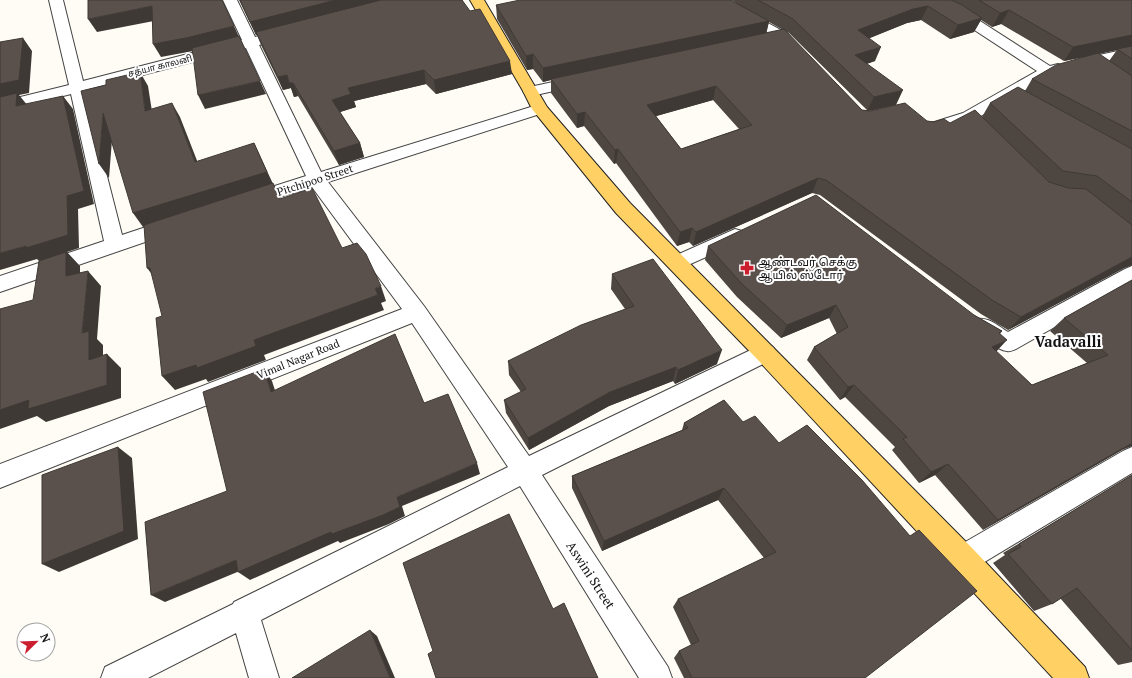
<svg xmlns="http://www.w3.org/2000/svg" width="1132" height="678" font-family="'PT Serif','Noto Sans Tamil',serif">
<rect width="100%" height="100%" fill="#fffcf5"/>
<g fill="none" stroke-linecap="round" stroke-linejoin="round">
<g stroke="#444" stroke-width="2">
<g id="minor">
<polygon points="49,0 63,0 83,81 242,40 223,0 237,0 255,37 288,29 293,30 295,33 293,36 259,45 321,172 534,106 540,104 546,106 548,109 546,112 328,182 424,306 529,456 757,347 765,344 773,347 776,353 773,359 542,475 668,667 672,678 639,678 520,486 261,620 279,678 249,678 236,633 148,678 101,678 105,667 233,604 234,602 508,467 412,323 0,488 0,464 402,309 312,187 247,207 240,205 238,201 240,197 306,176 246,48 85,90 122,235 173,218 180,220 183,225 180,230 0,292 0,276 104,241 71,94 0,112 0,102 69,85"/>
<path d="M714 0H730L742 9 788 34 790 37 788 40C779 42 769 46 760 44L758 41 760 38 770 36 732 15Z"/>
<path d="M924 0H941L966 12 1050 66 1058 64 1063 66 1066 69 1063 72 1053 75 979 117 992 131 990 135C978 138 974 130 966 122L926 135 920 134 913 126 915 122 921 121 928 124 963 113 1037 71 956 18 926 3Z"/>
<polygon points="1132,48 1132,56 1090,65 1085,64 1083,61 1085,58"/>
<polygon points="581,76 586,78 589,81 586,84 531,96 525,94 523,91 525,88"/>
<polygon points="735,229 742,231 745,236 742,241 677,270 670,268 667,263 670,258"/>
<path d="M1132 266V283L1016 349C1013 350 1010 352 1007 351 997 350 975 334 970 326L973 320C987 315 997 325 1008 332L1125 269Z"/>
<polygon points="1132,447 1132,473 973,569 963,573 953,569 949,559 953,549 1123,451"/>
</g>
</g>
<g stroke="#222" stroke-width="2">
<polygon id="major" points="470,0 484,0 547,107 630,203 973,549 1085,667 1089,678 1053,678 757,359 616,213 532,109 523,91"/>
</g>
<use href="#minor" fill="#fff" fill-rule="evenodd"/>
<use href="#major" fill="#ffd165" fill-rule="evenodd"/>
</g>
<g fill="#4d4641" fill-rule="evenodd">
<polygon points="239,0 462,0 512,74 436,94 426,84 354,101 356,107 340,112 360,143 364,157 339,165 298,96 294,97 291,88 283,90 261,45 257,35 256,35"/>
<path d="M732 0H1132V265L1124 268 1008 330 981 314 820 195 812 193 693 246 689 242 677 246 616 163 614 164 584 126 577 128 551 93V80L543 82 533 69 527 70 497 19 496 5 734 2 739 5ZM921 20 950 39 974 32 981 20 992 27 1001 24 1064 61 1085 57 1032 79 1025 91 990 103 982 117 950 123 927 121 869 111 896 105 867 64 875 61 869 38 907 23ZM769 22 783 30 766 33ZM784 30 789 33 867 110H862ZM1117 50 1109 61 1099 54 1107 52ZM713 100 739 129 681 149 656 116Z"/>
<polygon points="708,246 974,315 1002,331 1000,334 996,352 1032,385 1087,363 1050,331 1064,318 1132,280 1122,450 983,530 935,475 919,483 892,450 895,447 845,397 840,400 807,360 814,347 837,334 829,318 781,338 737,297 705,260"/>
<polygon points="612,274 717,364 675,384 673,381 609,406 529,450 506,413 504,400 521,392 509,375 508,361 625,309 611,289"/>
<polygon points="724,400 865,678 684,678 674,658 679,651 691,645 673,607 678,599 764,558 718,500 602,551 572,488 572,476 682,430 684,423"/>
<polygon points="1132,475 1132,662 1118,665 1060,598 1052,604 1034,611 993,563 1005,555 1003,553"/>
</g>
<g fill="#3f3935">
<polygon points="336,0 391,0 256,35 250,22"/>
<polygon points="152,6 159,20 97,32 88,19"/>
<polygon points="928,6 921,20 907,23 853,45 858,30 913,9"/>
<polygon points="1009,10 1001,24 992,27 1000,13"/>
<polygon points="982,18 974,32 950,39 958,25"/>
<polygon points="769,21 766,35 551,79 551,80 543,82 543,68"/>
<polygon points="234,26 240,39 193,51 161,57 153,44"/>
<polygon points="1132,35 1132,47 1117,49 1117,50 1064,61 1073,47"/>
<polygon points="23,38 32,51 29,93 19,95 28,106 16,106 0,100 0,84"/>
<polygon points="881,47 875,61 849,69 855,55"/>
<polygon points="533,54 533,69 527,70 526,56"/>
<polygon points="510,61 512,74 436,94 434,80"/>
<polygon points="424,70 426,84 354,101 356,107 337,113 332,100 348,88"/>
<polygon points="140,72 148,86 154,124 145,111"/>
<polygon points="287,75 293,83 298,96 294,97 291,88 283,90 278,77"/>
<polygon points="260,81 266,94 205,109 198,95"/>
<polygon points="716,86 713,100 646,119 647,105"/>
<polygon points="903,90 896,105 867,111 874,97"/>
<polygon points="63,96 73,109 94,204 78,209 79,248 67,252 80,266 80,291 39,261 37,259 0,270 0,253 26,246"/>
<polygon points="172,103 180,117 203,176 195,162"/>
<polygon points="585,112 584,126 577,128 577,114"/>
<polygon points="103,113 113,127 109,178 99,164"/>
<polygon points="254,143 287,214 274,186 143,227 133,213"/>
<polygon points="360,143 364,157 339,165 334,151"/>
<polygon points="618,149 616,163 614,164 615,150"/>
<polygon points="818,178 812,193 693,246 696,232"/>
<polygon points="692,228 689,242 677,246 680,232"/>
<polygon points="1132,257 1132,265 1124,268 1008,330 1021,317"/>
<polygon points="147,268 150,268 159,283"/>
<polygon points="88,271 101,286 97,339 103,345 103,374 89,360 82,333"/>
<polygon points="381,286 386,301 381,303 384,310 264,355 266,360 208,382 206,379 175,390 162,376 254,340"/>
<polygon points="836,305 829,318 781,338 787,325"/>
<polygon points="1007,340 995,353 992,347"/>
<polygon points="722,350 717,364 675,384 678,370"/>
<polygon points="107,354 121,368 121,398 46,422 37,416 0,429 0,410"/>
<polygon points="676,367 673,381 609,406 529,450 528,438 610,392"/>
<polygon points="264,369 272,381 279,403 271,392"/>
<polygon points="854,385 845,397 840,400 848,387"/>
<polygon points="1132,443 1132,446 1122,450 983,530 998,520"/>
<polygon points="118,447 132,458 138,539 59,572 42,564"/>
<polygon points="477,463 480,474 402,506 405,516 389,524 340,543 338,541 250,580 238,572 397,497"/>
<polygon points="948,464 935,475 919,483 931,472"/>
<polygon points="724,488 718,500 602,551 604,541"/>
<polygon points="236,560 247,568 165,602 151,595"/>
<polygon points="370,630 377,636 395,678 390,678"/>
</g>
<g fill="#5a514c" stroke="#3f3935" fill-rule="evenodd">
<polygon points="88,0 222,0 234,26 186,38 153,44 152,6 88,19"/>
<polygon points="240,0 336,0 250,22"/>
<polygon points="381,0 462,0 470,11 480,9 510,61 434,80 424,70 348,88 351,94 332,100 360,143 334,151 293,83 289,83 287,75 278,77 256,32"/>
<polygon points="520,0 731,0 734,2 769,21 543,68 533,54 526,56 496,5"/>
<polygon points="758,0 951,0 962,5 982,18 958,25 928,6 913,9 858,30 881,47 855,55 903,90 874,97 793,19"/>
<polygon points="979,0 1132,0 1132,35 1073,47 1009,10 1000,13"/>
<path d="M784 29 862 110 870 111 905 103 927 121 934 122 944 119 950 123 975 110 1049 182 1068 188 1086 189 1132 225V257L1021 317 992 300 826 180 818 178 696 232 692 228 680 232 618 149 615 150 585 112 577 114 551 79ZM716 86 752 125 681 149 647 105Z"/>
<polygon points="239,36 260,81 198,95 192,48"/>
<polygon points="23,38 19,80 0,84 0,42"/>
<polygon points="1132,46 1132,59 1117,49"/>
<polygon points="1098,53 1132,76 1132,131 1032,79 1056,65"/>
<polygon points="140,72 145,111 172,103 195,162 254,143 267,172 133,213 103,113 99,164 81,91 106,85 106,80"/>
<polygon points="1018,87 1132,149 1132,202 1097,176 1063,171 990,103"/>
<polygon points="17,93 16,106 63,96 84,191 67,196 68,235 26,248 26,246 0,253 0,97"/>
<polygon points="273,183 280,199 312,188 342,248 357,243 366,254 381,286 375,288 378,295 254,340 256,346 197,368 196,365 162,376 156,318 162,316 150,268 147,268 144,225"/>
<polygon points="816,195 974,315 1002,331 999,333 1007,340 992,347 1032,385 1108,355 1064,318 1132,280 1132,443 998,520 948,464 931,472 903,439 907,437 854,385 848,387 814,347 848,327 836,305 787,325 741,283 708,246"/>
<polygon points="66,252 66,276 88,271 82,333 89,331 89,360 107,354 107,385 28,409 29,400 0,410 0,309 33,300 39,261"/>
<polygon points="653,259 722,350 678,370 676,367 610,392 528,438 504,400 526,389 508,361 581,325 634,306 612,274"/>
<polygon points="395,334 424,403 448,394 477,463 397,497 400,507 383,515 332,534 331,532 238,572 236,560 151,595 145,522 227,491 203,392 264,369 271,392"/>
<polygon points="724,400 743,422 755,416 779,443 807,425 862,480 910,536 919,530 977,591 865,678 692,678 679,651 699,641 678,599 776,552 724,488 604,541 572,476 688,428 684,423"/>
<polygon points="118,447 124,531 42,564 42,475"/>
<polygon points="1132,475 1132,650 1077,588 1052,604 1008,554 1021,547 1019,544"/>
<polygon points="509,514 553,609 564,603 598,678 436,678 428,654 433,651 403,563"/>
<polygon points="370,630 390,678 292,678"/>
</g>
<defs>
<g id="pharmacy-bare" transform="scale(1.08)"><path d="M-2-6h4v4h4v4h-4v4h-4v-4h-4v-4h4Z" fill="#cb1f30" stroke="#fff" stroke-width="2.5" paint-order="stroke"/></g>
</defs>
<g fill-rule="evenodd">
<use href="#pharmacy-bare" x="747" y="268"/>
</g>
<g text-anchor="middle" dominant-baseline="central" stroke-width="4" stroke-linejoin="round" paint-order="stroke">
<g font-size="9" fill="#111" stroke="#fff">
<text transform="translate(160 66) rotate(-14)">சத்யா காலனி</text>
</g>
<g font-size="11" fill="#111" stroke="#fff">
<text transform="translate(315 180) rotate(-18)">Pitchipoo Street</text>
<text transform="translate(298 359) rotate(-22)">Vimal Nagar Road</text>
</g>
<g font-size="11" fill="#111" stroke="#fff" text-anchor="start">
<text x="758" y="262">ஆண்டவர் செக்கு<tspan x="758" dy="13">ஆயில் ஸ்டோர்</tspan></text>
</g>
<g font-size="13" fill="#111" stroke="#fff">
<text transform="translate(591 575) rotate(57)">Aswini Street</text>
</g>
<g font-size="15" font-weight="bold" fill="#111" stroke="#fff">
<text x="1068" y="341">Vadavalli</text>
</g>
</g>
<g transform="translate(36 642) rotate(67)"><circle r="19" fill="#ffffff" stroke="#a0a0a0"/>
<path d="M0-3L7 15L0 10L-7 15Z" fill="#cb1f30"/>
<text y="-6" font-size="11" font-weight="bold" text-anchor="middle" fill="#111111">N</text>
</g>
</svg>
